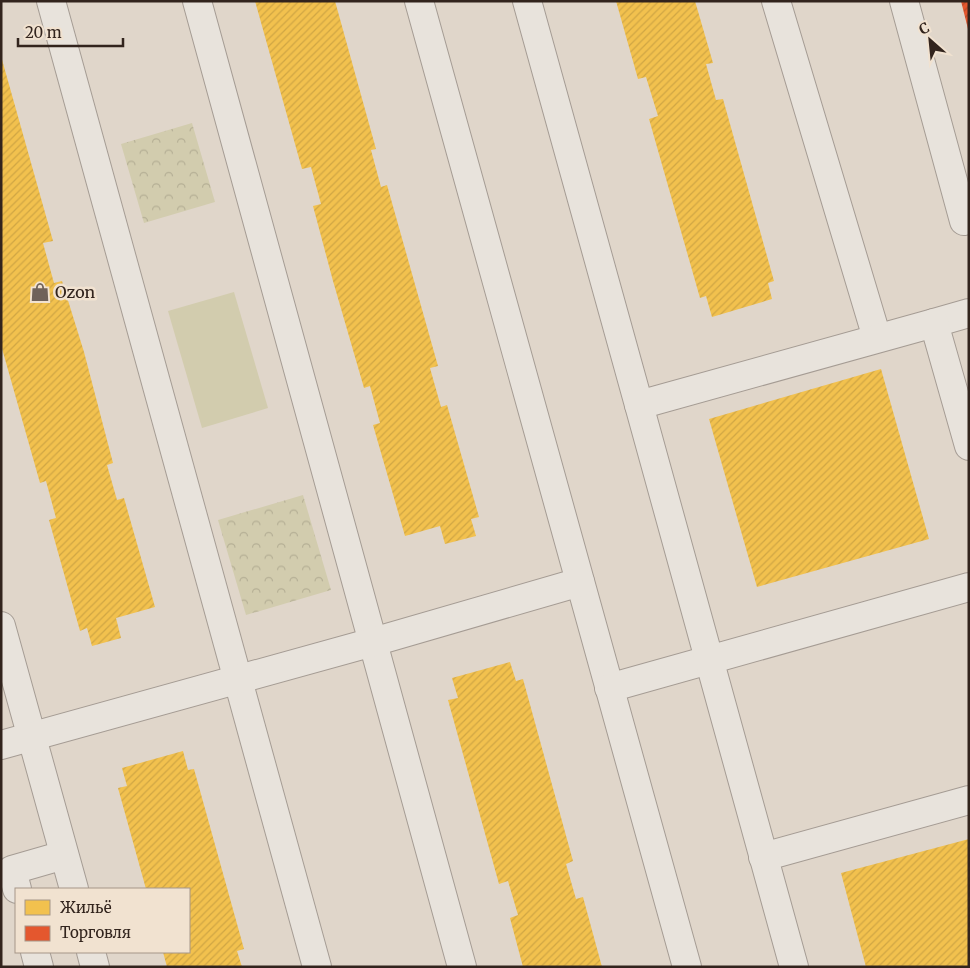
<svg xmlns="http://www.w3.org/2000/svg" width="970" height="968" font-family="Merriweather,serif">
<defs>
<pattern id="park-crowns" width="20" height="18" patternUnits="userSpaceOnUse" patternTransform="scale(1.25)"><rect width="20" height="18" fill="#d2ccae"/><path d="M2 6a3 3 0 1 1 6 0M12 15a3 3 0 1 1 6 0" fill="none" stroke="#b5af95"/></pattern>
<pattern id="homes-hatch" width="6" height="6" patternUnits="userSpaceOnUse" patternTransform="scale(1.25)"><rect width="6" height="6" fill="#f2c14e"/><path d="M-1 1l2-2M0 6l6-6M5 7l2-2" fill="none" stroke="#d0a644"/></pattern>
<pattern id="shops-hatch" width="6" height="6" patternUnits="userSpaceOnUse" patternTransform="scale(1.25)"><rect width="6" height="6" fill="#e4572e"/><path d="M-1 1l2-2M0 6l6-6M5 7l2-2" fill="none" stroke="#b94827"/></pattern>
</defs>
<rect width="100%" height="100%" fill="#e0d6ca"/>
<polygon fill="#d2ccae" points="234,292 268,408 202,428 168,311"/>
<g fill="url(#park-crowns)">
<polygon points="192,123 215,202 144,223 121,144"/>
<polygon points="303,495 331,590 246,615 218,520"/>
</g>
<g fill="url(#homes-hatch)">
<polygon points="255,1 335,1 376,149 371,150 381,187 387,185 438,366 430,368 441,407 447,405 479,517 471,519 476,536 445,544 440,526 405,536 373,425 380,423 370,386 364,388 333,281 313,206 321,204 311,167 302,169"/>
<polygon points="616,1 695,1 713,63 706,64 716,100 723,99 774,281 768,283 772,299 712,317 706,296 700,298 649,119 658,116 646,77 638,79"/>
<polygon points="1,56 53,241 43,243 54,283 62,281 84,352 113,463 107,465 117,500 124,498 155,607 116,618 121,638 92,646 87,628 80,631 49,520 56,518 46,481 40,483 1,345"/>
<polygon points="881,369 929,539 757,587 709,419"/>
<polygon points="510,662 516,681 523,679 573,861 566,864 576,899 583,897 602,967 523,967 510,918 518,915 508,881 499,884 448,700 458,698 452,678"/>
<polygon points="183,751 188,770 194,769 244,949 237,951 242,967 167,967 163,952 189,952 189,889 146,889 118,788 127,786 122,768"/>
<polygon points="969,839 969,967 866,967 841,873"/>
</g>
<polygon fill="url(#shops-hatch)" points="961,1 969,1 969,29 968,29"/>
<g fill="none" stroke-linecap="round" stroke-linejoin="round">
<g stroke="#a59c94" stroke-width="30">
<g id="minor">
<polyline points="51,1 317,967"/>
<polyline points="197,1 462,967"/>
<polyline points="419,1 687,967"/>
<polyline points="527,1 639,405"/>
<polyline points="776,1 877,338"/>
<polyline points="904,1 964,221 969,219"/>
<polyline points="934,323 969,313"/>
<polyline points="1,626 74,889"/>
<polyline points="609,688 969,587"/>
<polyline points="1,745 373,642 580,582"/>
<polyline points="763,857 969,800"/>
<polyline points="17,889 12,870 64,855"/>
<polyline points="35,952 39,967"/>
<polyline points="91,952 95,967"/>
<polyline points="794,967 639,405 934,323 969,446"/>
</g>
</g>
<use href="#minor" stroke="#e8e3dc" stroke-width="28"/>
</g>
<defs>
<g id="shop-bare" transform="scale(1.5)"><path d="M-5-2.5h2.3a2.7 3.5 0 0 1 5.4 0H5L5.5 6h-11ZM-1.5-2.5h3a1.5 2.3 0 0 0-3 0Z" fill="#6f625a" stroke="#f1e2d0" stroke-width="2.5" paint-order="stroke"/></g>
</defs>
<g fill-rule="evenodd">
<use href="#shop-bare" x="40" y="292"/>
</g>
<g text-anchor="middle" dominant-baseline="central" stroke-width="5" stroke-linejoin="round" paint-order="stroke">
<g font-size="16" fill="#32241d" stroke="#f1e2d0" text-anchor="start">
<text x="55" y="292">Ozon</text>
</g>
</g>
<rect width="970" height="968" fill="none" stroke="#32241d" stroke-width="5"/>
<rect x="15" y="888" width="175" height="65" fill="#f1e2d0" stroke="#a59688"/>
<rect x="25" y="900" width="25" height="15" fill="#f2c14e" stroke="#a59688"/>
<text x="60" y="913" font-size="15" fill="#32241d">Жильё</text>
<rect x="25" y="926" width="25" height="15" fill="#e4572e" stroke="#a59688"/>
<text x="60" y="938" font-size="15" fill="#32241d">Торговля</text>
<g transform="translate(930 40) rotate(333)" stroke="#f1e2d0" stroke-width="4" paint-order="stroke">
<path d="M0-4L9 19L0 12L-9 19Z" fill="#32241d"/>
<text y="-8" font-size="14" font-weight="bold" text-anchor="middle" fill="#32241d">С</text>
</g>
<path d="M18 38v8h105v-8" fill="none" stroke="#32241d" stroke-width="2.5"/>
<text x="25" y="38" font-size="15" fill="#32241d" stroke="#f1e2d0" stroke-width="4" paint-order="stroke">20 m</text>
</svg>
